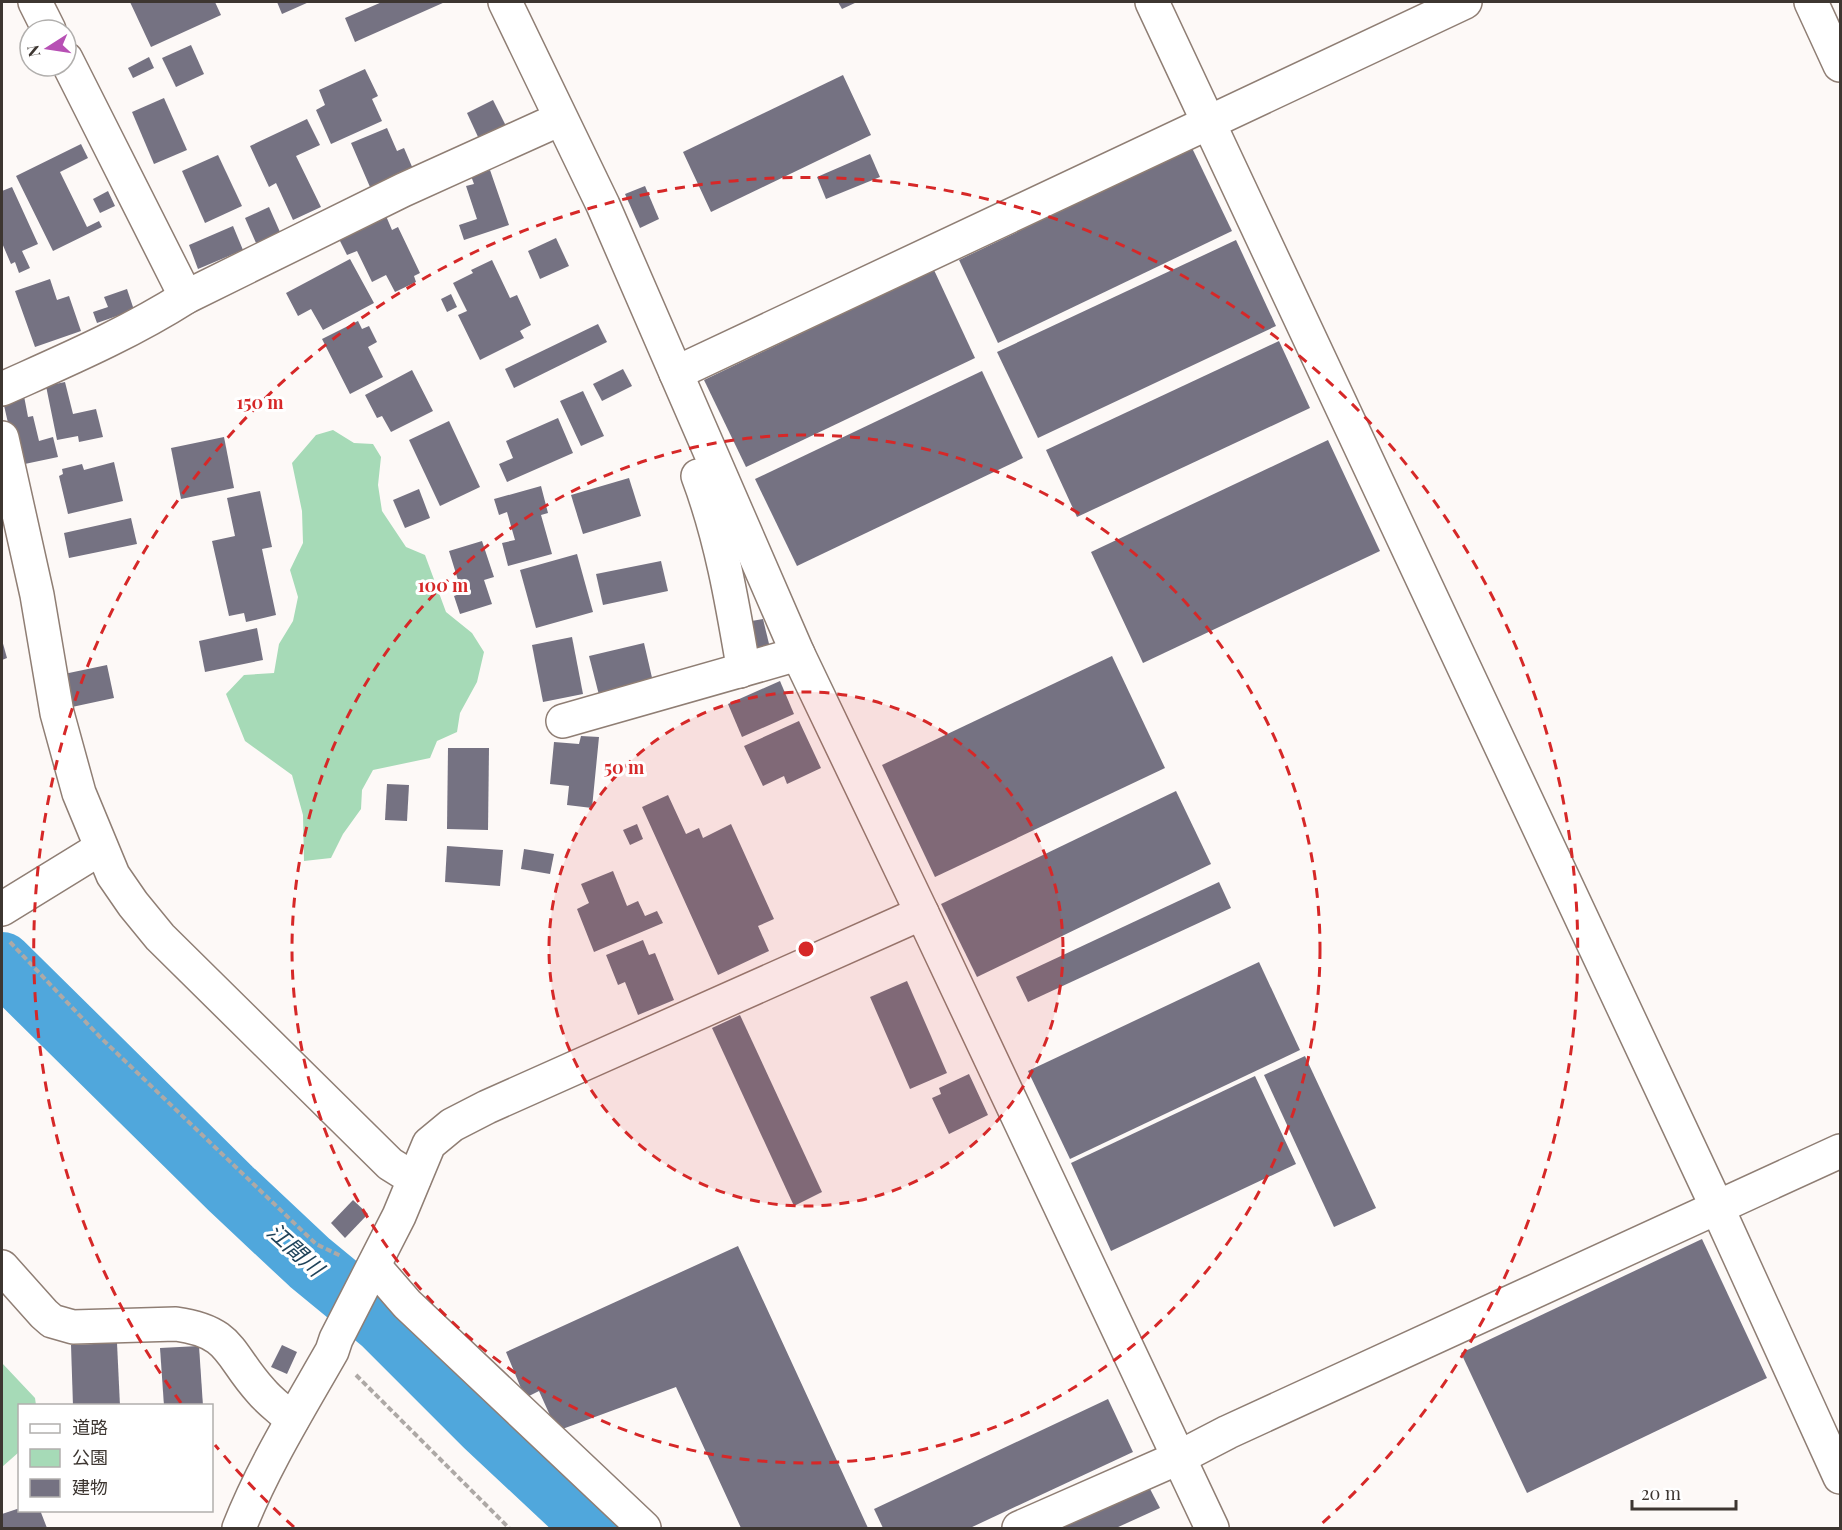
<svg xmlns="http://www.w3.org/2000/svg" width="1842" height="1530" font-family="'Playfair Display','Noto Sans JP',serif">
<rect width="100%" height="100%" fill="#fdf9f7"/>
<g fill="#a6dab7">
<polygon points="333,430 354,443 373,444 381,457 378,485 382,511 406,547 425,555 446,612 472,633 484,652 477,682 460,713 457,732 437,741 430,758 373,770 362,790 361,809 343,834 331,858 304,861 303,815 292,775 245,741 226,694 244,675 274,673 279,644 293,621 298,597 290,570 303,543 302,511 292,463 316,435"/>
<polygon points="2,1363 35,1398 36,1405 20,1406 19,1452 2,1467"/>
</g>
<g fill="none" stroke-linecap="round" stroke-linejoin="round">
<polyline stroke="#50a7dc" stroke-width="62" points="2,963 231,1189 310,1263 383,1323 485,1425 595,1528"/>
</g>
<g fill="#757282">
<polygon points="130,2 215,2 221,15 151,47"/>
<polygon points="277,2 309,2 282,14"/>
<polygon points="382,2 445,2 355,42 345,18"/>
<polygon points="838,2 857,2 842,9"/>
<polygon points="191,45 204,74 176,87 162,58"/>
<polygon points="149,57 154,68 133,78 128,68"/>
<polygon points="365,69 378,96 372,99 382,121 331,144 316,110 325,105 319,90"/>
<polygon points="843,75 871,135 711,212 683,152"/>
<polygon points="164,98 187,150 154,164 132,112"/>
<polygon points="493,100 506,126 479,139 467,113"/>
<polygon points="307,119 320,145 296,156 321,207 293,220 276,183 269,187 250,146"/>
<polygon points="387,128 397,151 404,148 413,169 370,187 351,143"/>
<polygon points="81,144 88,158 60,172 87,227 99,221 102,227 53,251 16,176"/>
<polygon points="1192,148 1232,231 998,343 959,260"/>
<polygon points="870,154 880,177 826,199 817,177"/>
<polygon points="218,155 242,206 205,223 182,171"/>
<polygon points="490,170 509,225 464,240 459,225 477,219 466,186 474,184 471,176"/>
<polygon points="645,186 659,219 640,228 625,194"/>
<polygon points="12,187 38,244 22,251 30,268 19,273 15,262 11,264 2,243 2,191"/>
<polygon points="108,191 115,206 100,213 93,199"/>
<polygon points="269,207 280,232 256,243 245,218"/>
<polygon points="386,216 392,230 398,227 420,273 414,276 416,282 395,292 386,275 372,282 357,251 347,255 339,239"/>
<polygon points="233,226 243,250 198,269 189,245"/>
<polygon points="556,238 569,266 540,279 528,251"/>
<polygon points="1236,240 1276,326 1038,438 997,352"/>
<polygon points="350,259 374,303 323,330 311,309 298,316 286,293"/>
<polygon points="492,260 510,298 517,295 531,325 520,331 524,338 480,360 458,315 467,311 453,283 473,273 471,270"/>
<polygon points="934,270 975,358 746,467 704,380"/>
<polygon points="50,279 57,300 69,296 81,331 35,347 15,291"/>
<polygon points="127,289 134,310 97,323 93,312 108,307 104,297"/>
<polygon points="451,294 457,307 447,312 441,299"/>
<polygon points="358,321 362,329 369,326 377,342 368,347 383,377 350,394 322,339"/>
<polygon points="598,324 607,342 514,388 505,369"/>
<polygon points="1279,341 1310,408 1077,517 1046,450"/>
<polygon points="623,369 632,386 602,401 593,384"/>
<polygon points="412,370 433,411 391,432 382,416 377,418 365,395"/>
<polygon points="982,371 1023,458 797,566 755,479"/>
<polygon points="65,382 73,414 96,409 103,437 79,442 78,436 57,440 46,386"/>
<polygon points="583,391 604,436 581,446 560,401"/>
<polygon points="24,396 28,417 33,416 39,441 53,437 58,457 20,465 13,445 3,401"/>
<polygon points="558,418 573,453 507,482 499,464 513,458 506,441"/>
<polygon points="449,421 480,487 440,506 409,440"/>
<polygon points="224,437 234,488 181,499 171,448"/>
<polygon points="1328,440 1380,551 1143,663 1091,552"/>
<polygon points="114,462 123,501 68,514 59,476 63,474 62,469 82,464 84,470"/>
<polygon points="629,478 641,516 583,534 571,495"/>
<polygon points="541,486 548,513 541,515 552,554 508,566 502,543 515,540 507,512 499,515 494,499"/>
<polygon points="419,489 430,518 405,528 393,500"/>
<polygon points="260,491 272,547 262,549 276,615 246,622 244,613 229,616 212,541 235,536 227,498"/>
<polygon points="131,518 137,544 69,558 64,533"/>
<polygon points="482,541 494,577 484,580 492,604 460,614 454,596 462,593 449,551"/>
<polygon points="577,554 593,612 536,628 520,570"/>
<polygon points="661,561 668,591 603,605 596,574"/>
<polygon points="763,619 770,648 753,651 746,622"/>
<polygon points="257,628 263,660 205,672 199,641"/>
<polygon points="572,637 583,694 543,702 532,645"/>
<polygon points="2,640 7,658 2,660"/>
<polygon points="644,643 653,682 599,695 589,656"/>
<polygon points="1112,656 1165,768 935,877 882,765"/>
<polygon points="107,665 114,698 72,707 64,674"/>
<polygon points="780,681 794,714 742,737 728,704"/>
<polygon points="799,721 821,768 787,784 784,776 763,786 744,746"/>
<polygon points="581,736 599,737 592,808 567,805 569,786 550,784 554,742 579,744"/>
<polygon points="448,748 489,748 488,830 447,829"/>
<polygon points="387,784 409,785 407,821 385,820"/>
<polygon points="1176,791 1211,864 977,977 941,904"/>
<polygon points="668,795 686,834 699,828 703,838 731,824 774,919 758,926 769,951 718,975 642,807"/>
<polygon points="637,824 643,839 630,845 623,830"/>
<polygon points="447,846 503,850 500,886 445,882"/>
<polygon points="524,849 554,854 550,874 521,869"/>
<polygon points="613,871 627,906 638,901 645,916 657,911 663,923 594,952 577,909 589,903 581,884"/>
<polygon points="1219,882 1231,908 1028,1002 1016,977"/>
<polygon points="643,940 649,955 655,953 674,1000 638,1015 625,982 618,985 606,955"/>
<polygon points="1259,962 1300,1050 1070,1159 1028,1071"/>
<polygon points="907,981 947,1073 910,1089 870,997"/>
<polygon points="740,1015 822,1192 794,1206 712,1028"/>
<polygon points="1305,1056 1376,1208 1334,1227 1264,1075"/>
<polygon points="969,1074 988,1115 949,1134 932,1098 941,1094 939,1088"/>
<polygon points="1255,1076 1296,1164 1111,1251 1071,1163"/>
<polygon points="353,1200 368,1214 345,1238 331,1223"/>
<polygon points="1702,1239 1767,1378 1527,1493 1461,1353"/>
<polygon points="738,1246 868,1528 741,1528 676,1387 557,1431 539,1391 525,1398 506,1352"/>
<polygon points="117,1343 120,1406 73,1406 71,1345"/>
<polygon points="282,1345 297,1352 287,1374 271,1367"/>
<polygon points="199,1346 203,1406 164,1406 160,1348"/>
<polygon points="1108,1399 1133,1452 970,1528 883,1528 874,1509"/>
<polygon points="1149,1487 1160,1508 1116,1528 1061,1528"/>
<polygon points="20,1508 20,1510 40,1510 47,1528 3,1528 2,1514"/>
</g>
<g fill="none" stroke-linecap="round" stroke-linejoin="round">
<g stroke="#8f7e74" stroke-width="36">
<g id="minor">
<polyline points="35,2 49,30"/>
<polyline points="505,2 603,205 798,654 922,913 1212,1528"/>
<polyline points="1152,2 1717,1207 1840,1477"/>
<polyline points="1811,2 1840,65"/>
<polyline points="66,59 186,297"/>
<polyline points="676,373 1465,2"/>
<path d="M2 389C64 361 128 334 186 297L403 190 560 119"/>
<polyline points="2,438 37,595 57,713 79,793 113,875 133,904 160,937 390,1164 414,1179"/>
<path d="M698 476C721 537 732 601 743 666L740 671"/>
<polyline points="563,721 798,654"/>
<polyline points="2,909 101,848"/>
<polyline points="374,1266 407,1304 644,1528"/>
<path d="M2 1267 44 1314 52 1321 73 1327 176 1324C233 1332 228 1355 261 1391 270 1402 282 1410 292 1420"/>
<path d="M239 1528C263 1467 299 1409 332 1351L336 1339 399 1216 429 1144 452 1125 487 1107 922 913"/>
<polyline points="1019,1528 1178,1458 1228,1432 1840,1151"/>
</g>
</g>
<g stroke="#aea9a6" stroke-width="4" stroke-dasharray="6 3" stroke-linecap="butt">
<polyline points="10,942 100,1037 316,1244 341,1256"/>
<polyline points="356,1375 509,1528"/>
</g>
<use href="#minor" stroke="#fff" stroke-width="33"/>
</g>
<circle cx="806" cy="949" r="257" fill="#d62828" fill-opacity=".12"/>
<g fill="none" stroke="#d62828" stroke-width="3" stroke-dasharray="10 8">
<circle cx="806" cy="949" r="257"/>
<circle cx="806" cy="949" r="514"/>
<path d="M294 1527A772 772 0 0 1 215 1445M181 1403A772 772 0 1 1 1318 1527"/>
</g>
<g text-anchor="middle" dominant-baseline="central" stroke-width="6" stroke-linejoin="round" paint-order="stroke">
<g font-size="22" font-style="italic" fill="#20445b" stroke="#fff">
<text transform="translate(296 1249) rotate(42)">江間川</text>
</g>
</g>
<circle cx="806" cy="949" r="9" fill="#d62828" stroke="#fff" stroke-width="3"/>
<g font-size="18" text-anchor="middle" font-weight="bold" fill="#d62828" stroke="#fff" stroke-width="6" stroke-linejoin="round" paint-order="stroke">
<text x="260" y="409">150 m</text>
<text x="443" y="592">100 m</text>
<text x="624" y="774">50 m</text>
</g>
<rect width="1842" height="1530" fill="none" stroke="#3d3631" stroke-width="6"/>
<rect x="18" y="1404" width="195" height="108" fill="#ffffff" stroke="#b1afad" stroke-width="1.5"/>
<rect x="30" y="1424" width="30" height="9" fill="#ffffff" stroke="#b1afad" stroke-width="1.5"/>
<text x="72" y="1434" font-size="18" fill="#3d3631">道路</text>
<rect x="30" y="1449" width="30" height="18" fill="#a6dab7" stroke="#b1afad" stroke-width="1.5"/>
<text x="72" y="1464" font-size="18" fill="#3d3631">公園</text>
<rect x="30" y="1479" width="30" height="18" fill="#757282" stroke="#b1afad" stroke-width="1.5"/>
<text x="72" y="1494" font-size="18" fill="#3d3631">建物</text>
<g transform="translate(48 48) rotate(258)"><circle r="28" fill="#ffffff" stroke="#b1afad" stroke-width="1.5"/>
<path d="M0-4.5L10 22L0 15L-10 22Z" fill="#b750b4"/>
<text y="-9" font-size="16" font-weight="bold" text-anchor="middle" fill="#3d3631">N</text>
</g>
<path d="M1632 1500v9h104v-9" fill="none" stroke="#3d3631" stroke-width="3"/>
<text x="1641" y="1500" font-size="18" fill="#3d3631" stroke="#ffffff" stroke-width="4.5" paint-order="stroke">20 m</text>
</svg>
